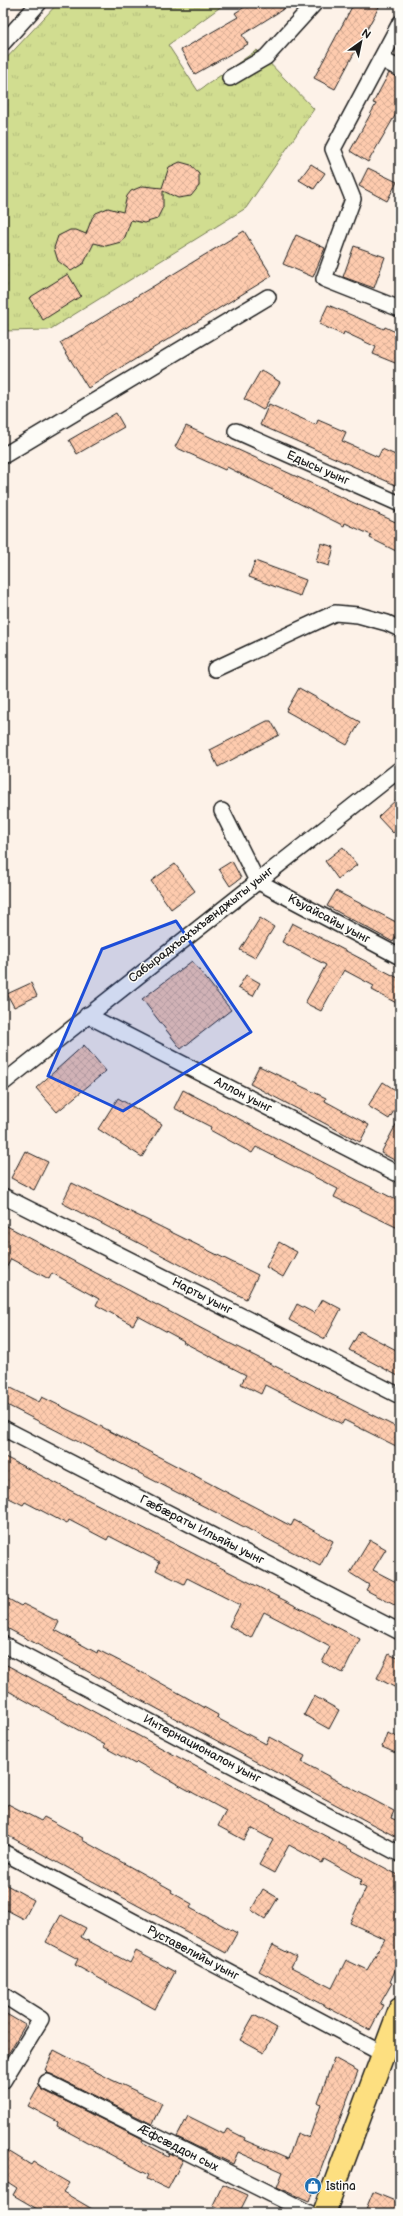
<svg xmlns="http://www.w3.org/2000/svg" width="403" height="2216" font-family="'Balsamiq Sans',sans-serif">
<defs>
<pattern id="grass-tufts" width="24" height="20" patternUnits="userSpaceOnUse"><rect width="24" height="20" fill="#d1dd90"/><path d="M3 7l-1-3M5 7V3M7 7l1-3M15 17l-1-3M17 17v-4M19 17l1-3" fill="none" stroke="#b3bd7c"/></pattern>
<pattern id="building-cross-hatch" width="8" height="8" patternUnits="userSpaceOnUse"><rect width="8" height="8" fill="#fecbae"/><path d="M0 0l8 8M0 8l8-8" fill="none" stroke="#d9ae95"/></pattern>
</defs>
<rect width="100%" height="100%" fill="#fdf2e8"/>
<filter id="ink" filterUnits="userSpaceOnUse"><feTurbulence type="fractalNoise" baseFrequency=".025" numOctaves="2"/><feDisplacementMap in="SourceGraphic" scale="8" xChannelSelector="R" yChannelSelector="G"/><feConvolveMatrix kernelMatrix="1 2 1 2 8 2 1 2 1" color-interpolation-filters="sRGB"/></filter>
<g filter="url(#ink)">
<polygon fill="url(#grass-tufts)" stroke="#767c56" points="58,3 226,3 168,45 198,91 257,50 314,109 246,208 49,330 3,331 3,62"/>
<g fill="url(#building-cross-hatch)" stroke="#1c1c1c">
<polygon points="251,3 293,3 242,35 248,44 195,74 181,50 238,17 235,13"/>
<polygon points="354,3 381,3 335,89 314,78"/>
<polygon points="389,73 400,78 400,117 396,114 368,162 350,151 376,104 373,103"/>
<polygon points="180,162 191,165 199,174 199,186 191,196 178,198 163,191 163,207 157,219 144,223 131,220 125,237 121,242 106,246 94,243 84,263 71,271 58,261 54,248 58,236 70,230 76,230 86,234 92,218 96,213 108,208 123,212 127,196 131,191 143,186 162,188 169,167"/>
<polygon points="311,164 325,173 314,189 299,180"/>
<polygon points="368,168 397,182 387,201 359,186"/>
<polygon points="244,231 272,276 88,388 60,343"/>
<polygon points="296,235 325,248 313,277 283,264"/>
<polygon points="354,246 385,257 374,288 343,277"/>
<polygon points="68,274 81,296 43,320 29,298"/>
<polygon points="328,305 384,329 385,327 400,334 400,365 373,354 376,347 344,332 343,335 319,324"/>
<polygon points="261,370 280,382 263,410 244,399"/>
<polygon points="269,404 316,425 318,420 346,432 342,441 378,457 382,449 400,457 400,487 260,425"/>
<polygon points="116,413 124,427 77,454 69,440"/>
<polygon points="186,426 400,524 400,553 370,538 371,535 345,523 344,526 227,467 225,470 175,447"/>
<polygon points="321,543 334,547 329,566 316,562"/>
<polygon points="255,561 306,580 300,596 249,577"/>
<polygon points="299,688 360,722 347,745 286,711"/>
<polygon points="267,721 271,721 279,735 218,767 210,750"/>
<polygon points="400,796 400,826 393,833 378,817"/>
<polygon points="343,847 357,865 338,879 325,861"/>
<polygon points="232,861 241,878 230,886 219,869"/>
<polygon points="175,864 195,891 171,909 151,881"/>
<polygon points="336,891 400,924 400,929 393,942 327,906"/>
<polygon points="260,918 274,927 255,958 240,950"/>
<polygon points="292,923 400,979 400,1005 372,990 374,986 344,970 321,1011 305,1003 326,965 282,942"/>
<polygon points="192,961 231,1010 181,1049 142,999"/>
<polygon points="246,975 260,983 253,996 238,988"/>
<polygon points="31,983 37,996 14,1007 7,994"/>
<polygon points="84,1045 106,1071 57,1112 36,1088"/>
<polygon points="259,1066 326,1098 325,1101 369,1125 360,1142 250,1084"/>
<polygon points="383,1082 400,1093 400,1101 389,1119 368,1106"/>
<polygon points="183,1090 400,1202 400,1229 334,1197 338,1189 256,1147 252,1153 210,1130 211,1127 174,1108"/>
<polygon points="118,1098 162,1124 142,1157 98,1129"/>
<polygon points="400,1117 400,1163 381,1153"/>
<polygon points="25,1151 48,1162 34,1190 11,1178"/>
<polygon points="72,1183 258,1275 246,1299 62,1203"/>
<polygon points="3,1224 229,1343 400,1429 400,1448 344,1420 342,1424 265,1385 261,1394 241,1384 246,1375 183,1342 184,1341 138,1316 133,1325 96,1305 99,1299 52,1273 49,1279 11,1259 3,1274"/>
<polygon points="279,1242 297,1252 283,1277 266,1267"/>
<polygon points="322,1299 341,1309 325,1339 289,1320 297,1304 314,1313"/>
<polygon points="360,1331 400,1352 400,1377 349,1350"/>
<polygon points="3,1384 39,1402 42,1397 81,1416 291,1526 294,1520 333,1541 320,1566 3,1403"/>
<polygon points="3,1456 360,1639 343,1673 322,1662 330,1647 291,1626 264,1612 251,1638 229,1626 240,1605 187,1578 184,1584 156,1570 160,1562 109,1536 107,1540 69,1520 67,1524 25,1502 23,1505 3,1495"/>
<polygon points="370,1540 386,1549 373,1570 400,1584 400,1608 366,1590 369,1585 350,1573"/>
<polygon points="3,1596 21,1606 23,1604 59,1622 55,1630 97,1653 98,1650 143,1673 218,1715 217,1718 266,1744 269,1737 305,1756 302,1762 394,1811 391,1818 400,1822 400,1839 3,1626"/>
<polygon points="389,1654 400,1659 400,1690 377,1678"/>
<polygon points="3,1663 400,1876 400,1959 390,1982 392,1983 380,2004 383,2005 370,2030 259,1971 273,1945 296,1957 291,1967 332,1988 346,1960 367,1970 385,1939 350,1923 366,1888 359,1885 362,1880 324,1859 322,1863 289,1845 274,1873 259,1865 273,1840 251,1828 244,1840 218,1826 226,1811 137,1762 135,1764 104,1747 105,1745 3,1688"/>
<polygon points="314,1696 339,1710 329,1729 304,1715"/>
<polygon points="387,1733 400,1738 400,1755 382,1747"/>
<polygon points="8,1804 41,1821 44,1817 83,1838 82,1840 172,1890 171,1892 192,1904 190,1908 237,1933 226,1953 3,1833 3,1813"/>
<polygon points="3,1883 34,1900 24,1919 3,1908"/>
<polygon points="263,1889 278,1898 265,1919 251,1910"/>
<polygon points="61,1915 86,1928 81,1937 130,1963 136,1951 175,1972 155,2009 75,1965 78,1959 46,1942"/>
<polygon points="3,2012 25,2025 3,2063"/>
<polygon points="254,2015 277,2028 264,2053 240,2040"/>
<polygon points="54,2050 112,2080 162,2103 152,2124 51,2074 45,2073 47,2071 45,2070"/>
<polygon points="334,2058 358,2071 309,2201 277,2187 283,2172 238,2152 233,2164 177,2137 188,2116 224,2134 227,2129 245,2138 244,2140 288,2159 297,2133 309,2138 321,2104 318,2102"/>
<polygon points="39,2086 43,2090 143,2140 142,2142 168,2156 169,2153 183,2160 168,2189 147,2179 149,2175 57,2126 58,2122 28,2106"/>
<polygon points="3,2148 31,2165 33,2162 69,2183 63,2192 99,2213 44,2213 13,2195 17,2188 3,2179"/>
<polygon points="223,2184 248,2195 239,2213 231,2213 213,2205"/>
<polygon points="373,2192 400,2203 400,2213 377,2213 366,2209"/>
</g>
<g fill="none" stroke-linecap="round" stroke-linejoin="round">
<g stroke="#1c1c1c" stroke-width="18">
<g id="minor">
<polyline points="400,23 333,149 353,199 324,279 400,309"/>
<polyline points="3,43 39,3"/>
<polyline points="381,59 400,69"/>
<polyline points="230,78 266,57 315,3"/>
<polyline points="236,431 400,504"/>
<polyline points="3,456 268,297"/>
<polyline points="215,669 335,613 358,615 387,623 400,629"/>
<polyline points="222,811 257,881 400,957"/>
<polyline points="87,1015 400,1175"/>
<polyline points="3,1083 400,769"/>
<polyline points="3,1196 400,1396"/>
<polyline points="3,1428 400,1632"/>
<polyline points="3,1644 400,1854"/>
<polyline points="3,1852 383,2054"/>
<polyline points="3,1995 41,2019 3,2081"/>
<polyline points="47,2082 309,2213"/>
</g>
</g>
<g stroke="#1c1c1c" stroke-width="25">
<polyline id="highway" points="324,2213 400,2009"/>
</g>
<use href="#minor" stroke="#fdfcf7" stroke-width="15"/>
<use href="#highway" stroke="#fddf80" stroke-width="22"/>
</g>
</g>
<path fill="#1d4ed8" fill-opacity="0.2" stroke="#1d4ed8" stroke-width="3" stroke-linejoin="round" d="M176 921 251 1032 123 1111 48 1076 102 949Z"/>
<defs>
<g id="shop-disc" transform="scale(0.9)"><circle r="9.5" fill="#1f6fb2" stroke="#fdfcf7"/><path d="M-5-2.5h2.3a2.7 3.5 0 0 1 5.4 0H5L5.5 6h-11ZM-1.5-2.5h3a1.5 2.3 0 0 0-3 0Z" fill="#fff"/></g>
</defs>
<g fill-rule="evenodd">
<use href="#shop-disc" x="313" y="2186"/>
</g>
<g text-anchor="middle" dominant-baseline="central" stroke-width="3" stroke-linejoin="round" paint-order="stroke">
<g font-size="12" fill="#1c1c1c" stroke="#fdfcf7">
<text transform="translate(318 468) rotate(24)">Едысы уынг</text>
<text transform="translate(329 919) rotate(28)">Къуайсайы уынг</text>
<text transform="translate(201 925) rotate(-38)">Сабырадхъахъхъæнджыты уынг</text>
<text transform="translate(243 1095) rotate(27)">Аллон уынг</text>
<text transform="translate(202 1296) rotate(27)">Нарты уынг</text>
<text transform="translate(202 1530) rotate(27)">Гæбæраты Ильяйы уынг</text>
<text transform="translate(202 1749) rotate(28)">Интернационалон уынг</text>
<text transform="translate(193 1953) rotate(28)">Руставелийы уынг</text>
<text transform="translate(178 2148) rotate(27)">Æфсæддон сых</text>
</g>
<g font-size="12" fill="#1c1c1c" stroke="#fdfcf7" text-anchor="start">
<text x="326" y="2186">Istina</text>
</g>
</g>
<rect width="403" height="2216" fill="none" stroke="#fdfcf7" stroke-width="16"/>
<rect x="8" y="8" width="387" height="2200" fill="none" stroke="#1c1c1c" stroke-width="1.5" filter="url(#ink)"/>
<g transform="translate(361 42) rotate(33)" stroke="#fdfcf7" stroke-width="3" paint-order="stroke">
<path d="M0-3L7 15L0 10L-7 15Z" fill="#1c1c1c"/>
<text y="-6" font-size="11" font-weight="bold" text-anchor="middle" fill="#1c1c1c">N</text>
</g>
</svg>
